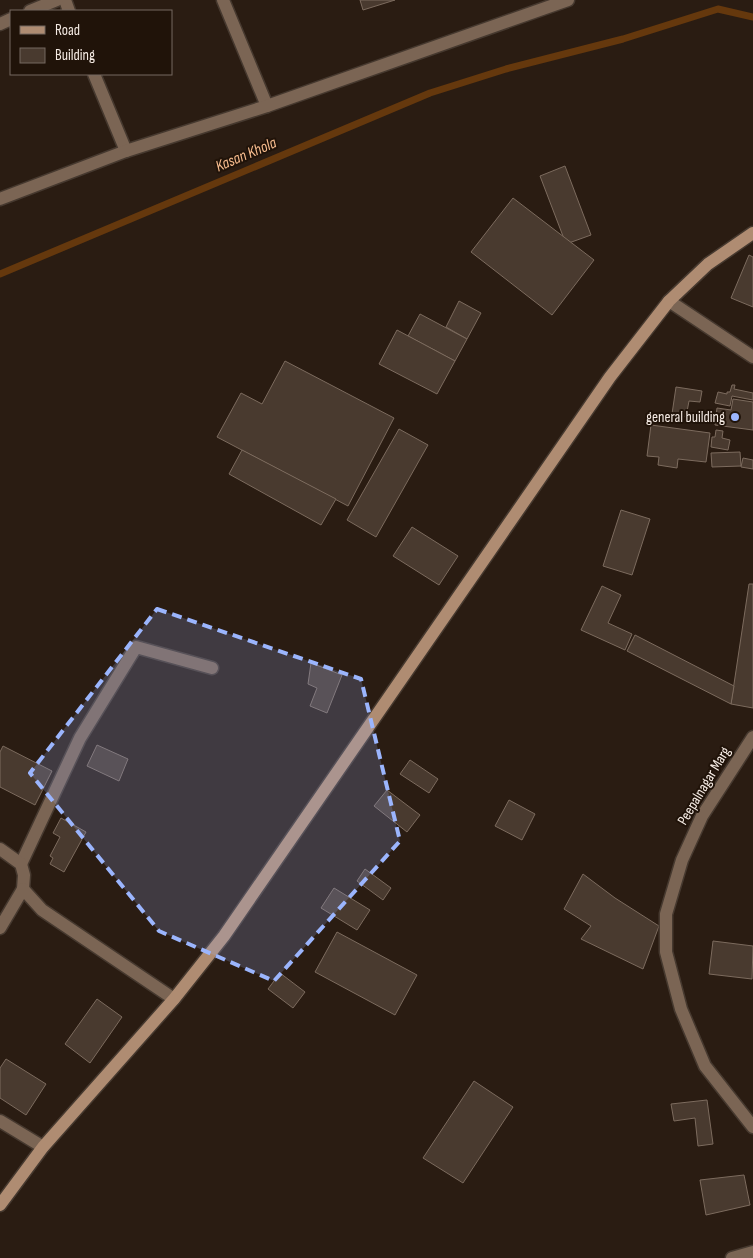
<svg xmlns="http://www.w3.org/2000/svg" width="753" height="1258" font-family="'Sofia Sans Condensed',sans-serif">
<rect width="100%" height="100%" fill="#2a1c12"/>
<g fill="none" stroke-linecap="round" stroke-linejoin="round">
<polyline stroke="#65380d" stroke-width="7" points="0,274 430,93 506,69 623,39 718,9 753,17"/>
</g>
<g fill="#493a2f" stroke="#7c6b5e">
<polygon points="360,0 395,0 363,10"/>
<polygon points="565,166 591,235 566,244 540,176"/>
<polygon points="513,198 594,260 552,315 471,252"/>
<polygon points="749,255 753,257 753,307 731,298"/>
<polygon points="459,301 481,313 467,339 446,327"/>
<polygon points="420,314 467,339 455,361 408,336"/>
<polygon points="397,330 455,361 437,394 379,364"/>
<polygon points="285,361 394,418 348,506 217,437 241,393 262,404"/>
<polygon points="732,385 735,385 734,389 753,393 753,400 732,396 730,406 715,403 718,392 727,394 727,392 730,392"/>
<polygon points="676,387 702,391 700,402 689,401 686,417 672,414"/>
<polygon points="733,399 753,402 753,430 715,425 717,408 731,410"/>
<polygon points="651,425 710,433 706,462 678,459 677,468 658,465 659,457 647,456"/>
<polygon points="399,429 428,445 376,537 347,520"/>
<polygon points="716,430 723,431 722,438 730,440 728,450 711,447 712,437 715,437"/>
<polygon points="242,450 336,499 321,525 229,474"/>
<polygon points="740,452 741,466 712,467 711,453"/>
<polygon points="743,458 753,460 753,469 741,467"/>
<polygon points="621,510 650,519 632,575 603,566"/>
<polygon points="412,527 458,556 439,585 393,556"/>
<polygon points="749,584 753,584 753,708 731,704"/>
<polygon points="602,586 621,595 608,623 632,634 625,650 581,630"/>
<polygon points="635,635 734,686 731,704 627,651"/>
<polygon points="311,663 342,675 327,713 310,706 317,688 308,684"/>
<polygon points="97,745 128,759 119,781 87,766"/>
<polygon points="3,746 52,771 35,805 0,787 0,752"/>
<polygon points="410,760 438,779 429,793 400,774"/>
<polygon points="387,790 420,815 407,832 374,806"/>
<polygon points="509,800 535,814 522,840 495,826"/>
<polygon points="61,818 86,832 64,872 50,864 53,858 50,856 60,837 53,833"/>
<polygon points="365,869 391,888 383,900 357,881"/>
<polygon points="583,874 615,898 659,926 643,969 581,939 591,926 564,909"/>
<polygon points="334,888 370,910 357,930 321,908"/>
<polygon points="337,932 417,975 395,1015 315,972"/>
<polygon points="713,941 753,946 752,979 709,974"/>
<polygon points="280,973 305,992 293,1008 268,989"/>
<polygon points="97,999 122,1017 90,1063 65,1044"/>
<polygon points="6,1059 46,1084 26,1115 0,1098 0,1068"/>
<polygon points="474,1081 513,1107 463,1183 423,1158"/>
<polygon points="707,1100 713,1144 698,1146 695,1118 674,1121 671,1104"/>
<polygon points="744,1175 750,1205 706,1215 700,1180"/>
</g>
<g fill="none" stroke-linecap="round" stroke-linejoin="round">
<g stroke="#46392f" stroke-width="15">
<polyline id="lane" points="21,864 80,738 136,647 212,668"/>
</g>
<g stroke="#46392f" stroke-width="15">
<g id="street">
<polyline points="65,0 69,11"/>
<polyline points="223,0 267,106"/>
<polyline points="30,11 57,0"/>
<polyline points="0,24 11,19"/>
<polyline points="94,74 126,151"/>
<polyline points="0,199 126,151 267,106 568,0"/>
<polyline points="669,301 753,357"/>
<polyline points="753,737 702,816 682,860 666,914 666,952 681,1009 705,1066 753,1127"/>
<polyline points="0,849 21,864 24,875 23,889 0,928"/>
<polyline points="23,889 42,910 174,999"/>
<polyline points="0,1121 43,1147"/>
<polyline points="732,1258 753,1252"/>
</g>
</g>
<g stroke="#46392f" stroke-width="15">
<polyline id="secondary" points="0,1205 43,1147 174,999 224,936 610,377 669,301 708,264 753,233"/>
</g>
<use href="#lane" stroke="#7b6554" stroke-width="12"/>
<use href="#street" stroke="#7b6554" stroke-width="12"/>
<use href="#secondary" stroke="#af8c72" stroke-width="12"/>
</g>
<path fill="#9bb5fd" fill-opacity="0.2" stroke="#9bb5fd" stroke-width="4" stroke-dasharray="10 6" stroke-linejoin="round" d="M157 609 361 679 400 841 274 981 159 931 30 773Z"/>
<circle fill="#9bb5fd" stroke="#201309" stroke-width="2" cx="735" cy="417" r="5"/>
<g text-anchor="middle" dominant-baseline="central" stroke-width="4" stroke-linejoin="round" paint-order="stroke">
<g font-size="15" fill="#f5ebe4" stroke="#201309" text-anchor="end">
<text x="725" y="417">general building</text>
</g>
<g font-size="15" fill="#f5ebe4" stroke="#201309">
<text transform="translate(704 786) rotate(-59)">Peepalnagar Marg</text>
</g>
<g font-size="16" font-style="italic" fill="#f7bc8e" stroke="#201309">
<text transform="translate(246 155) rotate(-23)">Kasan Khola</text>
</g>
</g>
<rect x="10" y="10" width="162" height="65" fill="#201309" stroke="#756961"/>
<rect x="20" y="26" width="25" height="8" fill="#af8c72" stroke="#756961"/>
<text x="55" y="35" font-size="15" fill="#f5ebe4">Road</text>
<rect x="20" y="48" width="25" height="15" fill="#493a2f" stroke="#756961"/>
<text x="55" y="60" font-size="15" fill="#f5ebe4">Building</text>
</svg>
